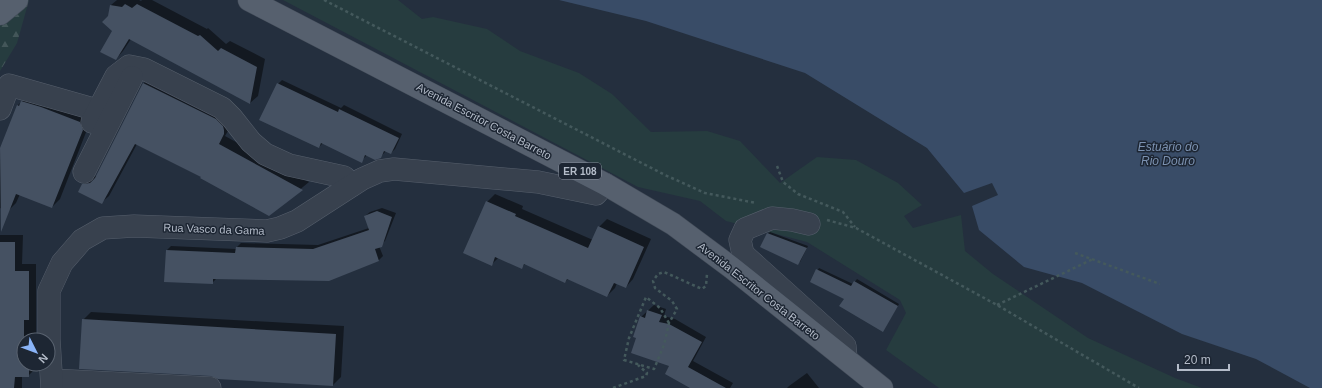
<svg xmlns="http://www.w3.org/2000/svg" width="1322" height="388" font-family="Helvetica,sans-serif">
<defs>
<pattern id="forest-firs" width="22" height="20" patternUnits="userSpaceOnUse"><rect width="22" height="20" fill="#263c3f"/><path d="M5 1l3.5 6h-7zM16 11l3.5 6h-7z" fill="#435659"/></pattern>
</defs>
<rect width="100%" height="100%" fill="#242f3e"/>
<polygon fill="url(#forest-firs)" points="0,0 29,0 17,43 0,71"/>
<polygon fill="#263c3f" points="283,0 398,0 422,19 433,17 487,29 520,51 579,73 612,94 651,132 707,131 740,141 780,183 817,157 856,160 898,183 922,205 904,216 913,228 961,215 965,251 993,274 1088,338 1175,378 1202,388 939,388 886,350 906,313 900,300 807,242 726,221 700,201 638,187"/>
<polygon fill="#394c67" points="559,0 1322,0 1322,388 1310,388 1256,359 1182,334 1082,283 1024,267 979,230 972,206 998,195 992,183 964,193 927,148 805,73 646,21"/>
<g fill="#0007">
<polygon points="117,0 139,0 141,1 142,0 152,0 207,29 208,28 226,44 230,41 265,59 258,96 250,103 131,39 123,51 116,59 113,31 109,16 111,5"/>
<polygon points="151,76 231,126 225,136 309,182 269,215 202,176 137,144 109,196 101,203 83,185 90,177 97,176 144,83"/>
<polygon points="282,80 341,108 344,105 402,134 395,149 391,153 386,151 380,157 367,155 361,161 323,143 319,147 278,84"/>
<polygon points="30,94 87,115 90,122 60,199 52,207 20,194 16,203 8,211 0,208 0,151 18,105"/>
<polygon points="495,194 523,206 522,209 593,240 599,227 607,219 651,239 633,279 626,287 617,283 615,288 607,296 568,279 565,282 525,264 521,268 499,257 492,264 487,202"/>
<polygon points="382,208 396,213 385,241 379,246 383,256 379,260 329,280 217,278 212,283 167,250 171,246 236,249 237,247 241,243 318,245 369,228 365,216 370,212"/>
<polygon points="770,232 808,246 800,262 768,234"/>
<polygon points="0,235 23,235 22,264 36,264 36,340 24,340 24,364 36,364 36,368 28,376 22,376 22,388 0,388"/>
<polygon points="819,268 853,284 857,279 899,304 884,329 845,298 811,281"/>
<polygon points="654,305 666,309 664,316 675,319 706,337 693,361 733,383 730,388 692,388 670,366 638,338 641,317"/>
<polygon points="91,312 344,326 341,377 333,385 211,375 83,320"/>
<polygon points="807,373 819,388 787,388 789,386"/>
</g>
<g fill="#455162">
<polygon points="125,4 132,8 137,4 198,36 200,35 218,51 221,48 257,67 250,104 129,39 116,60 100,52 112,31 102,22 108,16 110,5 122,7"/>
<polygon points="143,83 216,119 223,126 224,130 224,134 219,144 303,190 269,216 200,178 201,177 135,144 102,204 78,192 82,184 90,183 95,178"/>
<polygon points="277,83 338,112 339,109 399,138 391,154 384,151 381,158 375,160 365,155 362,163 321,143 319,148 259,120"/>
<polygon points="21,101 41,107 80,122 83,130 52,208 16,194 1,232 0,148 17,105 19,106"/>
<polygon points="486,201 516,214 515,216 588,248 598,226 644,247 626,288 614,283 607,297 567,279 565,283 524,264 522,269 495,257 492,266 463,253"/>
<polygon points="377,211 392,217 382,247 375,249 379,261 329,281 213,279 213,284 164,282 166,250 235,253 236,247 313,249 369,230 364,216"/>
<polygon points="767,233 807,248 798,265 760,247"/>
<polygon points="0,242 15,242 15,271 29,271 29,320 24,320 24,364 29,364 29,377 15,377 14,388 0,388"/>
<polygon points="816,269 851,286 854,281 898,306 883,332 839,306 844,299 810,282"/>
<polygon points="647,310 662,315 659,322 669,324 702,342 688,367 726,388 690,388 665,374 669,366 631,353 636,338 633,337 640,316 645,318"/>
<polygon points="82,319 336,334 333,386 218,379 211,376 79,369"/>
</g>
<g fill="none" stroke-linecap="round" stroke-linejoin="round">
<g stroke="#565f6c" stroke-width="23">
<g id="minor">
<polyline points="0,109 9,85 97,110"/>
<polyline points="92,122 116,76 129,66 144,69 222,108 232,118 251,142 265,154 289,165 344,177 352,185"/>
<polyline points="84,172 132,77"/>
<polyline points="809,224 792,220 772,218 745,229 740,240 743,254 845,346 846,358"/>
<polyline points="52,380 210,388"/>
<polyline points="52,388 49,339 49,291 62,263 82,240 103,228 134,226 267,231 280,228 297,221 362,179 380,171 394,169 538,182 596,194 605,184"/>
</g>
</g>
<g stroke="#414a57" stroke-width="23">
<g id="major">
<polyline points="249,0 605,184 673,224 732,268 882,388"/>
<polyline points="0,14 17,0"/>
</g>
</g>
<g stroke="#44595c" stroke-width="2.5" stroke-dasharray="3 3" stroke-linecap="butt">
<polyline points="324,0 665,175 705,193 756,203"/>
<polyline points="777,166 783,182 798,194 843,212 855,227"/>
<polyline points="827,220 856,228 997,305 1139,388"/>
<polyline points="1075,253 1160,284"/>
<polyline points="997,305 1093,259"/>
<polyline points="669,323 660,308 646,297 629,338 624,360 654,369 664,345 669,323 677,309 672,301 655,288 653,281 658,274 664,272 702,289 706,286 707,274"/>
<polyline points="613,388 646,376 647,373 638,365"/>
</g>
<use href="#minor" stroke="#38414e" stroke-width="22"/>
<use href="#major" stroke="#56606e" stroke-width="22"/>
</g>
<g text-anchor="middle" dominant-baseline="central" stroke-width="3" stroke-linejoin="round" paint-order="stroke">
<rect fill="#1d2633" stroke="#878f9c" stroke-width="1" x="559" y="163" width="42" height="16" rx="3"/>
<g font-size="10" font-weight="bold" fill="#b4bcc9">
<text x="580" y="171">ER 108</text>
</g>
<g font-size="11" fill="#b4bcc9" stroke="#1d2633">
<text transform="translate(484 121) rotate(28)">Avenida Escritor Costa Barreto</text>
<text transform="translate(214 229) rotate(2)">Rua Vasco da Gama</text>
<text transform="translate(759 291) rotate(38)">Avenida Escritor Costa Barreto</text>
</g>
<g font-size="12" font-style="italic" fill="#7c92b1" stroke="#1d2633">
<text x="1168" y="147">Estuário do<tspan x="1168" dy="14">Rio Douro</tspan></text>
</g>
</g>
<g transform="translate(36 352) rotate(132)"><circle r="19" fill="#1d2633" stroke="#59626f"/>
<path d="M0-3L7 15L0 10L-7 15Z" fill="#8ab4f8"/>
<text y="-6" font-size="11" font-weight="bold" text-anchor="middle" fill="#b4bcc9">N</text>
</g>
<path d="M1178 364v6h51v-6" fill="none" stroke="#b4bcc9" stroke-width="2"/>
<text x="1184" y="364" font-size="12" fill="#b4bcc9" stroke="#1d2633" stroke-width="3" paint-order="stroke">20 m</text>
</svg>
